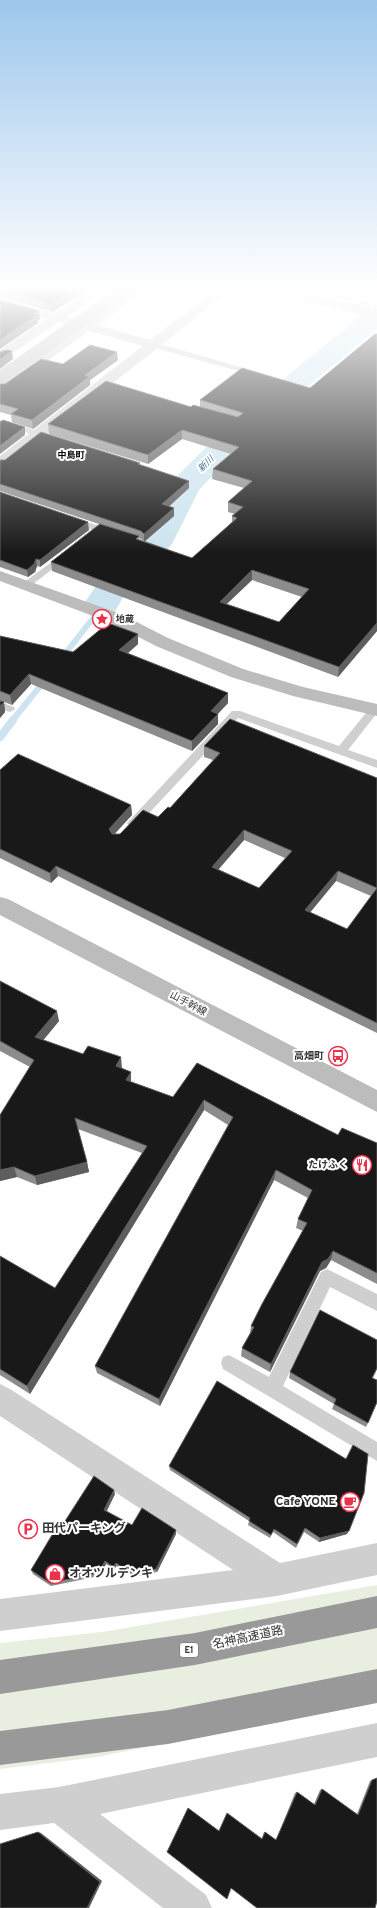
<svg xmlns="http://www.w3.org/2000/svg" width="377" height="1908" font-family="Overpass,'Noto Sans JP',sans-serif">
<rect width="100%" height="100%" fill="#fff"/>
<polygon fill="#e9efe0" points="377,1585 377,1701 97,1757 0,1769 0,1643 102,1632"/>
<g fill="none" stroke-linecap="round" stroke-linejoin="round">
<polyline stroke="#cce4ef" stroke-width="4.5" points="252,286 376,317"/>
<g stroke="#cce4ef" stroke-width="6">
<polyline points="61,659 94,617"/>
<polyline points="12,721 45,680"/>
</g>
<polyline stroke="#cce4ef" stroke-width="8" points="0,737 13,720"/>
<polygon fill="#cce4ef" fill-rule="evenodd" points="377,309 377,329 260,426 199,490 172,544 126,592 114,613 101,616 88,613 83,605 100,580 145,533 174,479 240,414 367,311"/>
<g fill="#cfcfcf" fill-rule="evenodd">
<polygon points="151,343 157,343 260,373 253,375 151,347"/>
<polygon points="0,420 51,435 52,437 48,439 0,425"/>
<polygon points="73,517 114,531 116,533 111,536 70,522 70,518"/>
<polygon points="64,553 67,554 69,556 67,558 29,587 23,587 21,585 23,583"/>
<polygon points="0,702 14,707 15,709 10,712 0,709"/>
<polygon points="374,707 377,707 377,713 348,750 377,760 377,768 238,718 137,826 129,826 127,823 232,711 240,711 339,746 370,708"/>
<polygon points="327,1269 377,1294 377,1311 330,1287 283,1386 377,1442 377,1461 223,1369 221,1363 223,1357 229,1355 269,1377 321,1272"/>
</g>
<g fill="#cfcfcf" fill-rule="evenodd">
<polygon points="95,286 109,286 66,317 85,322 136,286 150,286 97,325 150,340 221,286 234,286 158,348 5,466 0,467 0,456 143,346 89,331 5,391 0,392 0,382 78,327 58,322 4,359 0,360 0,350 47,319 0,306 0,298 55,314"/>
<polygon points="260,286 281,286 377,309 377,317 262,288"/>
<polygon points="0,1384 10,1389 280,1563 377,1543 377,1575 277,1596 0,1631 0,1599 233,1570 0,1416"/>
<polygon points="377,1723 377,1757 100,1814 206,1895 212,1908 163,1908 54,1823 0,1830 0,1794 59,1787"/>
</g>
<g fill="#bcbcbc" fill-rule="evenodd">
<polygon points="0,571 121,614 168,638 243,669 303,687 377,704 377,716 293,696 231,677 156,646 109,622 0,581"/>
<polygon points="0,897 8,899 377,1090 377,1112 0,915"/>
</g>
<g fill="#999" fill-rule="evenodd">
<polygon points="377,1596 377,1628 195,1665 0,1694 0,1660 195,1633"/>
<polygon points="377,1669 377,1703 168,1744 0,1765 0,1731 168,1710"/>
</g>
<g stroke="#878787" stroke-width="2" stroke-dasharray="2.5 2" stroke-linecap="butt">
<polyline points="295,286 377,306"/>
<polyline points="325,286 377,299"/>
</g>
<polyline stroke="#bcbcbc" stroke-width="13" points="0,378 131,286"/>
</g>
<g fill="#8c8c8c" fill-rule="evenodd">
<polygon points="0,286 75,298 52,312 0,297"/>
<polygon points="118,360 90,380 90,385 33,429 12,422 11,415 0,412 0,384 5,384 63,364"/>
<path d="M242 368 377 631 338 677 52 571 51 562 99 524 0 491V460L140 463V465L189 488 169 506 174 516 145 541 192 558 232 523V516L235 514 228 512V502L244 488 212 479 213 469 231 454 182 439 148 464 49 434 48 424 191 407H200V400ZM139 538 141 539 144 541 139 539ZM252 580 302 597 279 622 227 604Z"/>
<polygon points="0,492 89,530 40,567 37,566 35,572 28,577 0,567"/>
<polygon points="138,634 138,644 128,653 228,693 228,703 218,714 218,724 192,751 31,684 12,705 4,702 5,712 0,718 0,636 73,652"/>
<path d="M204 746 377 778V1033L58 876 51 883 0 858V770L131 805 132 815 114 834H120L158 817 170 808 213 760 204 757ZM244 840 285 858 259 888 218 869ZM336 881 371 896 347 929 310 912Z"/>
<polygon points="0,981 59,1021 43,1040 122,1068 121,1069 131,1072 131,1082 173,1097 197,1063 338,1135 377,1143 377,1284 331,1260 326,1268 320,1271 270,1372 241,1356 242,1348 250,1333 251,1326 303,1231 296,1228 298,1219 308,1198 274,1180 160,1406 97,1373 95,1366 228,1125 204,1110 30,1394 0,1375 0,1256 55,1288 142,1153 78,1129 87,1162 89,1172 37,1185 17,1177 0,1181 0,1115 30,1067 0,1051"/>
<polygon points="377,1340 377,1369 373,1378 377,1403 366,1427 332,1409 334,1404 289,1378 290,1372"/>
<polygon points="169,1466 347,1534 319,1542 304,1532 296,1548 273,1532 270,1538 248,1525 249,1521 170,1470"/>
<polygon points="115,1494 107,1511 132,1525 176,1534 157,1572 134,1577 116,1566 114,1570 106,1564 99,1576 51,1586 33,1574 31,1570 58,1532"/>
<polygon points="372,1780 377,1901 219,1831 262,1838 264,1832 265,1832 276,1840 295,1793 297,1792 314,1804 320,1790 322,1789 357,1814 370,1781"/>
</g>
<g fill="#5e5e5e">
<polygon points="81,286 93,286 75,298 52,312 51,304"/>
<polygon points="39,311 40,319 38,320 38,323 0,349 0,340 33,314"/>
<polygon points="12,351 13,359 0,369 0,360"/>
<polygon points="117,352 118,360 90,380 90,385 33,429 32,420 85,375"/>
<polygon points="25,427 25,435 0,454 0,446"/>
<polygon points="182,430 182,439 148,464 148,455"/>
<polygon points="189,481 189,488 163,512 162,504"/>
<polygon points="174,508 174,516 144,542 144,534"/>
<polygon points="88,522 89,530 40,567 40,560"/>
<polygon points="36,559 37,566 35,572 28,577 27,570"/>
<polygon points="252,570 252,580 219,611 220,602"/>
<polygon points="377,623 377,631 338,677 339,667"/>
<polygon points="138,634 138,644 120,660 119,650"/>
<polygon points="29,674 31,684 12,705 10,695"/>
<polygon points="228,693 228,703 211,721 211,711"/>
<polygon points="4,702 5,712 0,718 0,706"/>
<polygon points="218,714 218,724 192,751 192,741"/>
<polygon points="131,805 132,815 110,839 109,829"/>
<polygon points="244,830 244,840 212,877 212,867"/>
<polygon points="56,866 58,876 51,883 50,873"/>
<polygon points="338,871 336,881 304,920 305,910"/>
<polygon points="57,1011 59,1021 37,1048 35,1037"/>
<polygon points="121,1057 122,1068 117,1077 116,1066"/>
<polygon points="131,1072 131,1083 126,1080"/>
<polygon points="204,1100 204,1110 30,1394 27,1386"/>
<polygon points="87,1162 89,1172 37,1185 35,1176"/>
<polygon points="14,1167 17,1177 0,1181 0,1170"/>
<polygon points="276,1170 274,1180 160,1406 159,1399"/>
<polygon points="333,1251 331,1260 326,1268 320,1271 270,1372 271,1364 322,1262"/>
<polygon points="114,1490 115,1494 105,1514 104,1510"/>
<polygon points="176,1530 176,1534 157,1572 156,1569"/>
<polygon points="349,1531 347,1534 319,1542 320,1538"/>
<polygon points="105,1561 106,1564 99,1576 98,1573"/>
<polygon points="116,1563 116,1566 114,1570 113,1567"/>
<polygon points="38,1832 41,1833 102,1881 89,1908 87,1908"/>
</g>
<g fill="#191919" stroke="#5e5e5e" fill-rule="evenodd">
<polygon points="0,286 81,286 51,304 0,289"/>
<polygon points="0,300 39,311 33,314 37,315 0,340"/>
<path d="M375 334H377V623L339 667 51 562 100 524 139 536 136 539 192 558 237 518 232 516 243 507 228 502 252 481 213 469 239 447 182 430 148 455 48 424 106 381 191 407 193 405 238 417 243 413 200 400 242 368 310 388ZM252 570 309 589 279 622 220 602Z"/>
<polygon points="90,345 117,352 85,375 89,377 32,420 11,414 18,409 0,404 0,384 5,384 41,359 63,364"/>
<polygon points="7,350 12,351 0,360 0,352"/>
<polygon points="3,420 25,427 0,446 0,422"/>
<polygon points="41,432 140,463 138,464 189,481 162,504 174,508 144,534 141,531 0,484 0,460 5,460"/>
<polygon points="0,492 88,522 40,560 36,559 34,564 27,570 0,560"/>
<polygon points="108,623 138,634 119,650 228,693 211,711 218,714 192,741 29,674 10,695 0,691 0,636 73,652"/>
<polygon points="0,701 4,702 0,706"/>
<path d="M230 719 377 778V888L338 871 305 910 347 929 377 888V1023L56 866 50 873 0 849V770L18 754 131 805 109 829 112 834H120L143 810 158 817 168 807 170 808 220 753 204 746ZM244 830 292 851 259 888 212 867Z"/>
<polygon points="0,981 57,1011 35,1037 83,1054 88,1046 121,1057 116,1066 131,1072 126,1080 173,1097 197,1063 338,1135 342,1128 377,1143 377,1273 333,1251 328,1259 322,1262 271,1364 242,1348 254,1327 251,1326 262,1304 307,1223 298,1219 312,1190 276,1170 159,1399 95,1366 233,1117 204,1100 27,1386 0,1369 0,1256 55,1288 147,1146 75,1118 87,1162 35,1176 14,1167 0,1170 0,1115 34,1060 0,1041"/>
<polygon points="320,1310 377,1340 377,1368 372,1378 377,1380 377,1402 368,1423 334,1404 336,1399 290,1372"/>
<polygon points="217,1381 346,1459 353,1445 368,1454 364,1493 349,1531 320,1538 305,1528 297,1544 274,1529 271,1535 249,1521 250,1518 169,1466"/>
<polygon points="94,1476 114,1490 104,1510 132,1525 142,1508 176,1530 156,1569 133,1574 116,1563 113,1567 105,1561 98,1573 50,1583 31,1570 55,1530 58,1532"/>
<polygon points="377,1778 377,1901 375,1908 257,1908 231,1888 227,1899 167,1852 188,1808 219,1831 227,1813 262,1839 265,1832 276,1840 297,1792 315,1805 322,1789 358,1815 372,1780"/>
<polygon points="38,1832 100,1882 87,1908 0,1908 0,1844"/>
</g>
<linearGradient id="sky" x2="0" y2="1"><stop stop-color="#9dc7eb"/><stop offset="0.52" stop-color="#fff"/><stop offset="1" stop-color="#fff" stop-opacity="0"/></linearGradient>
<rect width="377" height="553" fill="url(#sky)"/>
<defs>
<g id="sight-ring" transform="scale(1)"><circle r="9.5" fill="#fff" stroke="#ec314b" stroke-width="1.5"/><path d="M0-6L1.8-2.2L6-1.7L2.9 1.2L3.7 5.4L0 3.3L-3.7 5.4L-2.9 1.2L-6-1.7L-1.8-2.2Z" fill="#ec314b"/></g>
<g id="bus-ring" transform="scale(1)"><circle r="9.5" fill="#fff" stroke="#ec314b" stroke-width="1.5"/><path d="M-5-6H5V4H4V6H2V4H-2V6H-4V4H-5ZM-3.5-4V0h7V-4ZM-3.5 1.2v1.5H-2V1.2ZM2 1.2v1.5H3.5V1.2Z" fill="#ec314b"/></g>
<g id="restaurant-ring" transform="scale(1)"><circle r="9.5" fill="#fff" stroke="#ec314b" stroke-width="1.5"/><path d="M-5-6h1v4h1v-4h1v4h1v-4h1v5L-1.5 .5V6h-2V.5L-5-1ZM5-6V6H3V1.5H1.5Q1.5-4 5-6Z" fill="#ec314b"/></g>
<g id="cafe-ring" transform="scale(1)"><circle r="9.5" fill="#fff" stroke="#ec314b" stroke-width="1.5"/><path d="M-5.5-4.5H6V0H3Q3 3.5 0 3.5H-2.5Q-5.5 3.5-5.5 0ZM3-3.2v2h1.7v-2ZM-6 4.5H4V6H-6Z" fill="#ec314b"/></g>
<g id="parking-ring" transform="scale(1)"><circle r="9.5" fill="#fff" stroke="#ec314b" stroke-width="1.5"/><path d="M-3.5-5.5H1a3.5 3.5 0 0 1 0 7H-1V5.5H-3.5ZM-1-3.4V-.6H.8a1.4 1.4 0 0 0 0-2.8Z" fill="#ec314b"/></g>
<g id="shop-ring" transform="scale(1)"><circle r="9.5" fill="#fff" stroke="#ec314b" stroke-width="1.5"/><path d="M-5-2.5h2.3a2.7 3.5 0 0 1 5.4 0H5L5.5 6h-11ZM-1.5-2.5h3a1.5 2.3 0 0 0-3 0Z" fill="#ec314b"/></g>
</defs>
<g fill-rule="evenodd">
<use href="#sight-ring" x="102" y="619"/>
<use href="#bus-ring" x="338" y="1056"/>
<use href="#restaurant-ring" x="362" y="1165"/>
<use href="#cafe-ring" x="350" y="1502"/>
<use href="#parking-ring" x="28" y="1529"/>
<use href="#shop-ring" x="55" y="1574"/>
</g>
<g text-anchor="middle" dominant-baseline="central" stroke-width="4" stroke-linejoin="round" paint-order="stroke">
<g font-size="9" font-weight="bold" fill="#000" stroke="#fff">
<text x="71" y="455">中島町</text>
</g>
<g font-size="9" font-style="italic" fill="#3b7b99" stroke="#fff">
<text transform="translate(206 464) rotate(-45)">新川</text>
</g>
<g font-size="9" font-weight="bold" fill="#323232" stroke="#fff" text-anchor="start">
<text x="116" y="619">地蔵</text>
</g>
<rect fill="#fff" stroke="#707070" stroke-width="1" x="180" y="1643" width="18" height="14" rx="3"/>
<g font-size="9" font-weight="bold" fill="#323232">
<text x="189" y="1650">E1</text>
</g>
<g font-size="10" fill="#323232" stroke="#fff">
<text transform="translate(188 1004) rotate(28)">山手幹線</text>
</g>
<g font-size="10" font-weight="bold" fill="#323232" stroke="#fff" text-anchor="end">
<text x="324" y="1056">高畑町</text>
<text x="348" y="1165">たけふく</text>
</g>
<g font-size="12" font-weight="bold" fill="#323232" stroke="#fff" text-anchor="start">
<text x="336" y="1502" text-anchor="end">Cafe YONE</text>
<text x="42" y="1529">田代パーキング</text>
<text x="69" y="1574">オオツルデンキ</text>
</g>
<g font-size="12" fill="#323232" stroke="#fff">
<text transform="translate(248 1638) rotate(-12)">名神高速道路</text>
</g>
</g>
</svg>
